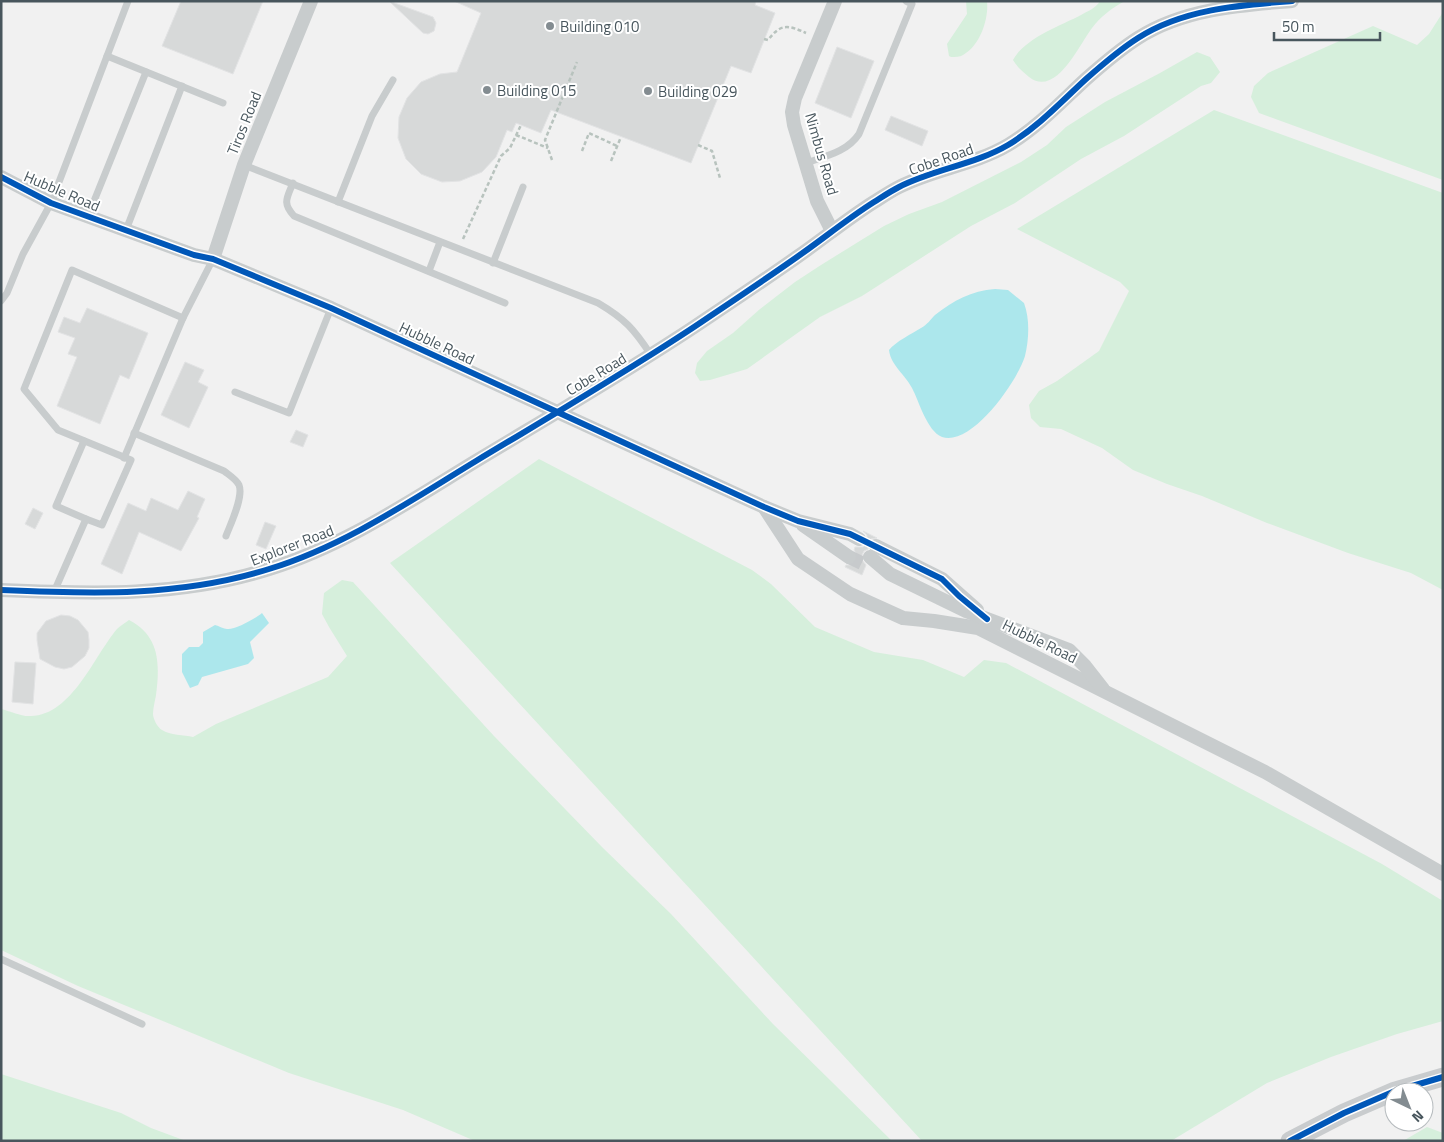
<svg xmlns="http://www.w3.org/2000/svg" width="1444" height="1142" font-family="'Titillium Web',sans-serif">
<rect width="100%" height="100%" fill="#f1f1f1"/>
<g fill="#d6efdc">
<path d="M966 1H987C989 19 980 46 963 55 960 57 955 57 951 57L949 56 947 44 967 14Z"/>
<path d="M1100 1H1125C1113 7 1100 17 1092 28 1079 45 1056 98 1029 77 1023 72 1017 67 1013 60 1025 38 1060 26 1081 15 1088 11 1096 8 1100 1Z"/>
<polygon points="1443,12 1443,180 1259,113 1251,97 1254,86 1268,73 1373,26 1417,45 1429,34"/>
<polygon points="1197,52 1210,57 1220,72 1211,83 1201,86 1124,136 1081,159 1015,203 971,226 862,296 820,317 747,369 710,380 700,381 695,373 697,363 707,351 733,333 760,309 795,282 821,265 884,226 909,214 942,202 1021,162 1047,145 1066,127 1105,102 1160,73"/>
<polygon points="1214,110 1443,193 1443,590 1411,573 1348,553 1267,523 1202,496 1167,484 1133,470 1102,448 1061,429 1040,427 1031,418 1029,405 1039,391 1057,381 1099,351 1129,291 1120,282 1017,229"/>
<polygon points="539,459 752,570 771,584 815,627 874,652 923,660 964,677 984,660 1006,663 1382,864 1443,901 1443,1021 1397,1034 1331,1057 1267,1083 1171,1141 922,1141 390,563"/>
<path d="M342 580 353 582 494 736 602 847 671 914 773 1024 892 1141H475L403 1110 289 1073 78 986 1 950V709C10 711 22 717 31 716 72 715 94 656 117 629 120 626 125 623 129 620 160 636 160 664 156 695 155 701 153 708 153 714 153 719 158 728 162 730 170 735 184 735 193 737L216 724 328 677 347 656 329 627 322 614 324 593Z"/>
<polygon points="1,1074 121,1113 151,1128 186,1141 1,1141"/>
<polygon points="1427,1127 1443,1133 1443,1141 1403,1141"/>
</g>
<g fill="#ace7ec">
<path d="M995 289 1008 290 1024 303C1030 319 1029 339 1025 356 1018 380 972 447 942 437 927 431 919 401 912 388 905 374 891 366 889 350 895 342 913 333 921 328 927 325 931 319 935 315 954 300 971 291 995 289Z"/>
<path d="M262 613 269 623 250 642 254 658 248 664 202 677 198 685 190 688 182 672V654L189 647H199L203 643V632L215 625C219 626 224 629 227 629 235 630 256 618 262 613Z"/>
</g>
<g fill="#d7d9d9" stroke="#e2e3e4">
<polygon points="181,1 263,1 233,74 162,46"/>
<polygon points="389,1 433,17 436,23 434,31 428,34 423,33"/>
<polygon points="454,1 756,1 755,5 775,13 751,73 731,66 691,163 551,110 541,133 516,123 512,132 507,130 496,157 482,172 460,181 442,182 421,174 406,159 398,138 399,117 407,98 421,82 440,74 457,72 481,13"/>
<polygon points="837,47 874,61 851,118 815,103"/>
<polygon points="891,116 928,131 922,146 885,130"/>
<polygon points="87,308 148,333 129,379 120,375 100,424 57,406 77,357 68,354 75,338 58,332 64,317 80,323"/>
<polygon points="185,362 204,370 198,382 208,387 189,428 161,415"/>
<polygon points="296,430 308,435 303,447 290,442"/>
<polygon points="188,491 205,499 197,517 199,518 181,551 139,532 122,574 101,564 128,503 146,511 151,498 178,510"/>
<polygon points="33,508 43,513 35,529 25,524"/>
<polygon points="265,522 276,526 266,549 256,545"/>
<polygon points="863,531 877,538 871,539 868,543 868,549 864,551 862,555 862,560 866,565 862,575 845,567 846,565 852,565 856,562 858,557 854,550 855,547 863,547 867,543 867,535"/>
<polygon points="61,615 70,616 78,620 88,632 89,640 89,648 85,656 72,667 64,669 55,667 40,659 37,640 37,633 46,621"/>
<polygon points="15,662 36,663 33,704 12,702"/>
</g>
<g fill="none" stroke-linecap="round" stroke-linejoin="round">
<polyline stroke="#c7cacc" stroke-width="14" stroke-dasharray="14 7" stroke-linecap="butt" points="849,557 866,565"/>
<g stroke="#b8c3be" stroke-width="2.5" stroke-dasharray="4 2.5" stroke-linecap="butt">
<path d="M764 39 768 40C781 23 788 25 806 33"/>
<polyline points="516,135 548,148"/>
<polyline points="698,145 712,151 720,178"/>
<polyline points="582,151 589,133 617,146"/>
<polyline points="552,160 545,140 577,62"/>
<polyline points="611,161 621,137"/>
<polyline points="463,239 501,156 510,148 521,125"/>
</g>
<g stroke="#c8cccd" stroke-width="7">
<polyline points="107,56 223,103"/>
<path d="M806 163C826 156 847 152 859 134L912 4 906 1"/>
<path d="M244 165 598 303C625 319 634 329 651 355"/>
<path d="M293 183C287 198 282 203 294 216L505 303"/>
<polyline points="338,202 372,116 393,80"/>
<polyline points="88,216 146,72"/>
<polyline points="126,230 182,86"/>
<polyline points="493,263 523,187"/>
<polyline points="429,271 440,242"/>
<polyline points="1,301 7,293 23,254 51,203 128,1"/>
<polyline points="235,392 289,413 331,308"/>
<path d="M134 433 224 471C229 475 236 479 239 485 244 497 230 525 226 536"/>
<polyline points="124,458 183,318 213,259"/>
<polyline points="86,519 102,525 131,460 58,430 24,389 72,270 183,318"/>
<polyline points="54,592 86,519 56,506 84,441"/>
<polyline points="1,959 142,1024"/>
</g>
<g stroke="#c8cccd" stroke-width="14">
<polyline points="1,177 51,203 194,255 213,259 331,308 764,507 798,521 850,534 859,539"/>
<polyline points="832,231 817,201 794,125 792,112 795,98 835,1"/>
<polyline points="213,259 244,165 311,1"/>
<polyline points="764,507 798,559 850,594 903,618 934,621 978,628 1265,772 1443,874"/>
<polyline points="803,525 849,557"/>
<polyline points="876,546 942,579 977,610"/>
<polyline points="870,557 890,574 966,611 1069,650 1085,666 1103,689"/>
<path d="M1 590C92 594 181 597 269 569 344 546 410 501 476 461 549 417 623 374 694 327 728 304 763 281 797 257 823 239 847 219 874 202 882 197 891 191 899 187 934 169 974 165 1008 145 1038 127 1061 102 1086 79 1103 64 1119 50 1138 38 1183 9 1240 5 1292 1"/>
</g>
<polyline stroke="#c9ccce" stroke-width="19" points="1290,1141 1344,1113 1395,1091 1443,1077"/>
<g stroke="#fff" stroke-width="9">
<g id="cycleway">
<polyline points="1,177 51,203 194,255 213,259 331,308 764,507 798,521 850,534 942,579 959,596 987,619"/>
<path d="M1 590C92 594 181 597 269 569 344 546 410 501 476 461 549 417 623 374 694 327 728 304 763 281 797 257 823 239 847 219 874 202 882 197 891 191 899 187 934 169 974 165 1008 145 1038 127 1061 102 1086 79 1103 64 1119 50 1138 38 1183 9 1240 5 1292 1"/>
<polyline points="1290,1141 1344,1113 1395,1091 1443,1077"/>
</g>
</g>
<use href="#cycleway" stroke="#0057b8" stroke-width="6"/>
</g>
<g fill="#838c91" stroke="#fff" stroke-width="2">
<circle cx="550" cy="26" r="5"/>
<circle cx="487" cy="90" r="5"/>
<circle cx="648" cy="91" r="5"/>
</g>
<g text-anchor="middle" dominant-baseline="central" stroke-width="4" stroke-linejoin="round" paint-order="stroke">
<g font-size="15" fill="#48565d" stroke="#fff" text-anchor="start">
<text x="560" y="26">Building 010</text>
<text x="497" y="90">Building 015</text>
<text x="658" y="91">Building 029</text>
</g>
<g font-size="15" fill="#48565d" stroke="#fff">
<text transform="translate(244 123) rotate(-68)">Tiros Road</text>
<text transform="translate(822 154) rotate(74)">Nimbus Road</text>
<text transform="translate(941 159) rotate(-19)">Cobe Road</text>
<text transform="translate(62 191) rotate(23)">Hubble Road</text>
<text transform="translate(437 343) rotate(25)">Hubble Road</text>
<text transform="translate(596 374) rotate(-31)">Cobe Road</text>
<text transform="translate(292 545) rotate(-21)">Explorer Road</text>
<text transform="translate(1040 641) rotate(26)">Hubble Road</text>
</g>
</g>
<rect width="1444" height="1142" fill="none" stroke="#48565d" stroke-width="5"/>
<g transform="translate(1409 1107) rotate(137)"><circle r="24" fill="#ffffff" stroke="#b6bbbe"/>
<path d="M0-4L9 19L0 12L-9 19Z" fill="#838c91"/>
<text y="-8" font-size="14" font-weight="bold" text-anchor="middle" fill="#48565d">N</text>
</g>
<path d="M1274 32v8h106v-8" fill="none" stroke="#48565d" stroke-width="2.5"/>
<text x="1282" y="32" font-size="15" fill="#48565d" stroke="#ffffff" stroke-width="4" paint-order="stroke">50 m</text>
</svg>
